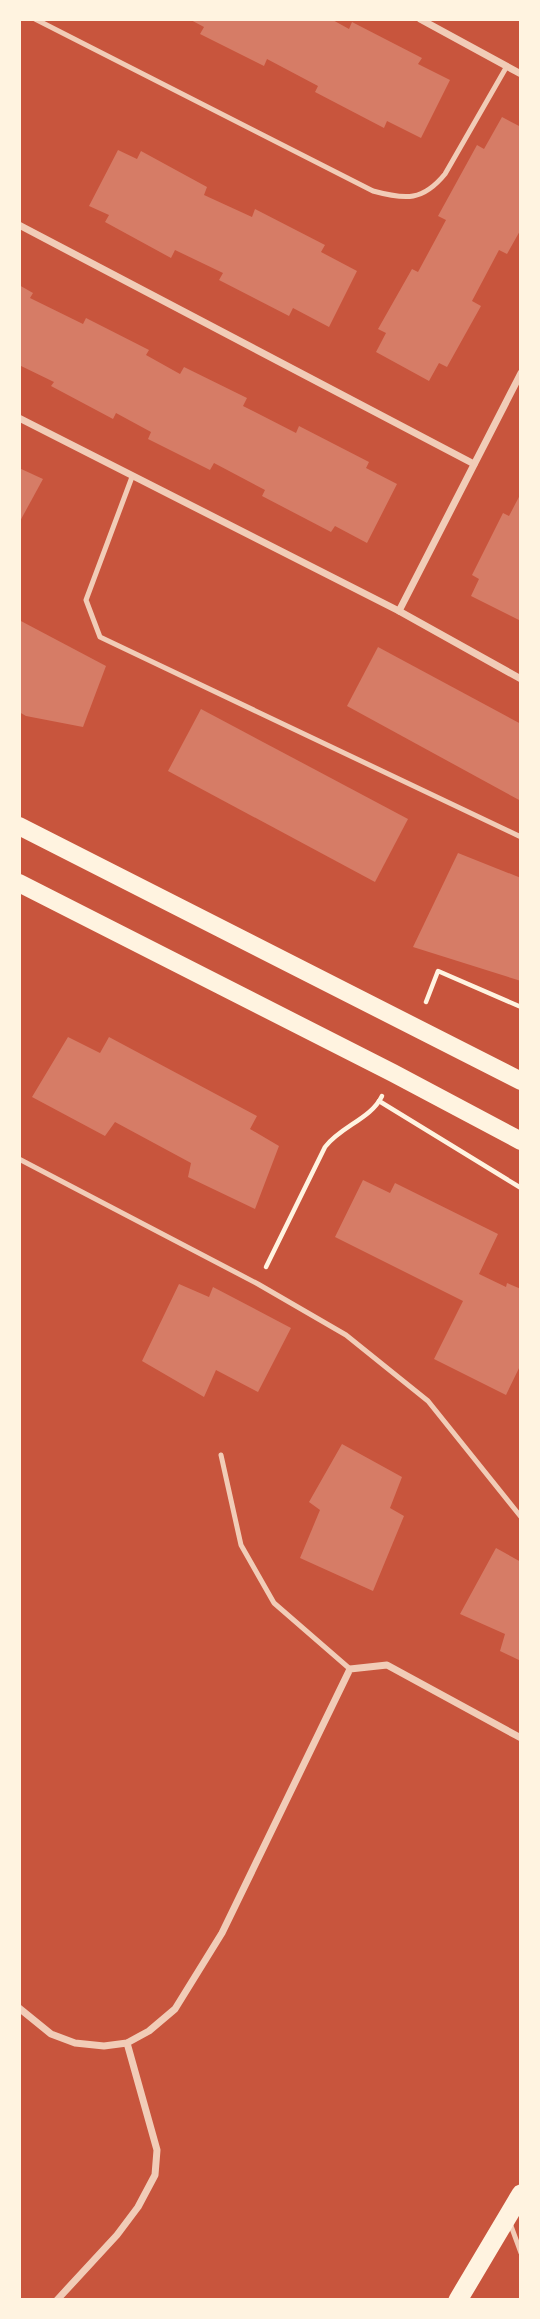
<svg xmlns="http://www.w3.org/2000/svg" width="540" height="2319" font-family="'Roboto Condensed',sans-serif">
<rect width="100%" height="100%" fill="#c8553d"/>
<g fill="#d67c66">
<polygon points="189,19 331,19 349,29 352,22 422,58 418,64 450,80 421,138 387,121 384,128 315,92 318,86 267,59 264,66 200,34 204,27"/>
<polygon points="502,117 521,127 521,229 507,254 499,250 472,301 481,306 447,367 439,363 429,381 376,352 386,333 378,329 412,269 418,272 446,220 438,216 477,145 484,149"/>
<polygon points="118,150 137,159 141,151 207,187 204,195 252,217 255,209 325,245 321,252 357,271 329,327 293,308 289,316 219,280 223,273 175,250 171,258 105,222 109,215 89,206"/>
<polygon points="19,285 33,293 30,298 83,324 86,318 149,350 146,355 180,374 184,367 247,398 243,406 296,433 299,426 369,462 366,468 397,484 367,543 335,526 331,532 262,496 265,490 214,463 210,470 148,439 151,432 116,413 113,419 51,386 54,382 19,365"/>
<polygon points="19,468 43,479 19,523"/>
<polygon points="521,493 521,621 471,596 479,579 472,575 503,513 509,516"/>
<polygon points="19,620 106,666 83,727 26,716 19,712"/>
<polygon points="378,647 521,724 521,801 347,706"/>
<polygon points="201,709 408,819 375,882 168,771"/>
<polygon points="458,853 521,878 521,981 413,947"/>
<polygon points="68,1037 100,1053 109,1037 257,1116 250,1129 279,1146 255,1209 188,1177 191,1163 115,1122 105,1136 32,1097"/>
<polygon points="363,1180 390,1193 395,1183 498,1234 479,1274 506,1287 507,1283 521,1289 521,1364 506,1395 434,1359 463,1301 335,1237"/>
<polygon points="179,1284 209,1297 213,1287 291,1328 258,1392 216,1370 204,1397 142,1361"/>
<polygon points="342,1444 402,1477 390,1508 404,1516 373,1591 300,1558 320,1510 309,1502"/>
<polygon points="496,1548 521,1562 521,1661 500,1651 505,1634 460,1614"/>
</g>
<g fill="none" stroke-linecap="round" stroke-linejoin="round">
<g stroke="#fff3e0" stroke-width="4.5">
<polyline points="426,1002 438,971 521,1007"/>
<polyline points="379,1101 521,1188"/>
<path d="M266 1267 325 1147C341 1126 371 1119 382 1096"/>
</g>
<g stroke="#f1ccb7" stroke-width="5">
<path d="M35 19 373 191C406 200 423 201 445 174L507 66"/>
<polyline points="132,477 86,600 100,637 521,837"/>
<polyline points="19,1159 258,1284 346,1335 428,1401 521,1517"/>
<polyline points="221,1455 241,1545 274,1603 350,1669"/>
<polyline points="510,2223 521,2253"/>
</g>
<g stroke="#f1ccb7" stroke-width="7">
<polyline points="420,19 521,74"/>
<polyline points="19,225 474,464"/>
<polyline points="19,418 399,611 521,679"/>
<polyline points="399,611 521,373"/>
<polyline points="19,2008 51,2034 75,2043 104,2046 127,2043 149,2031 175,2009 222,1933 350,1669 387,1665 521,1738"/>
<polyline points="57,2300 117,2235 138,2207 155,2175 157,2150 127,2043"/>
</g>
<g stroke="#fff3e0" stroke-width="18">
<polyline points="19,826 521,1081"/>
<polyline points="19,883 393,1073 521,1141"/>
</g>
<polyline stroke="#fff3e0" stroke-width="19" points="458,2300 521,2194"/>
</g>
<rect width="540" height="2319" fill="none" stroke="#fff3e0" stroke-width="42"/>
</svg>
